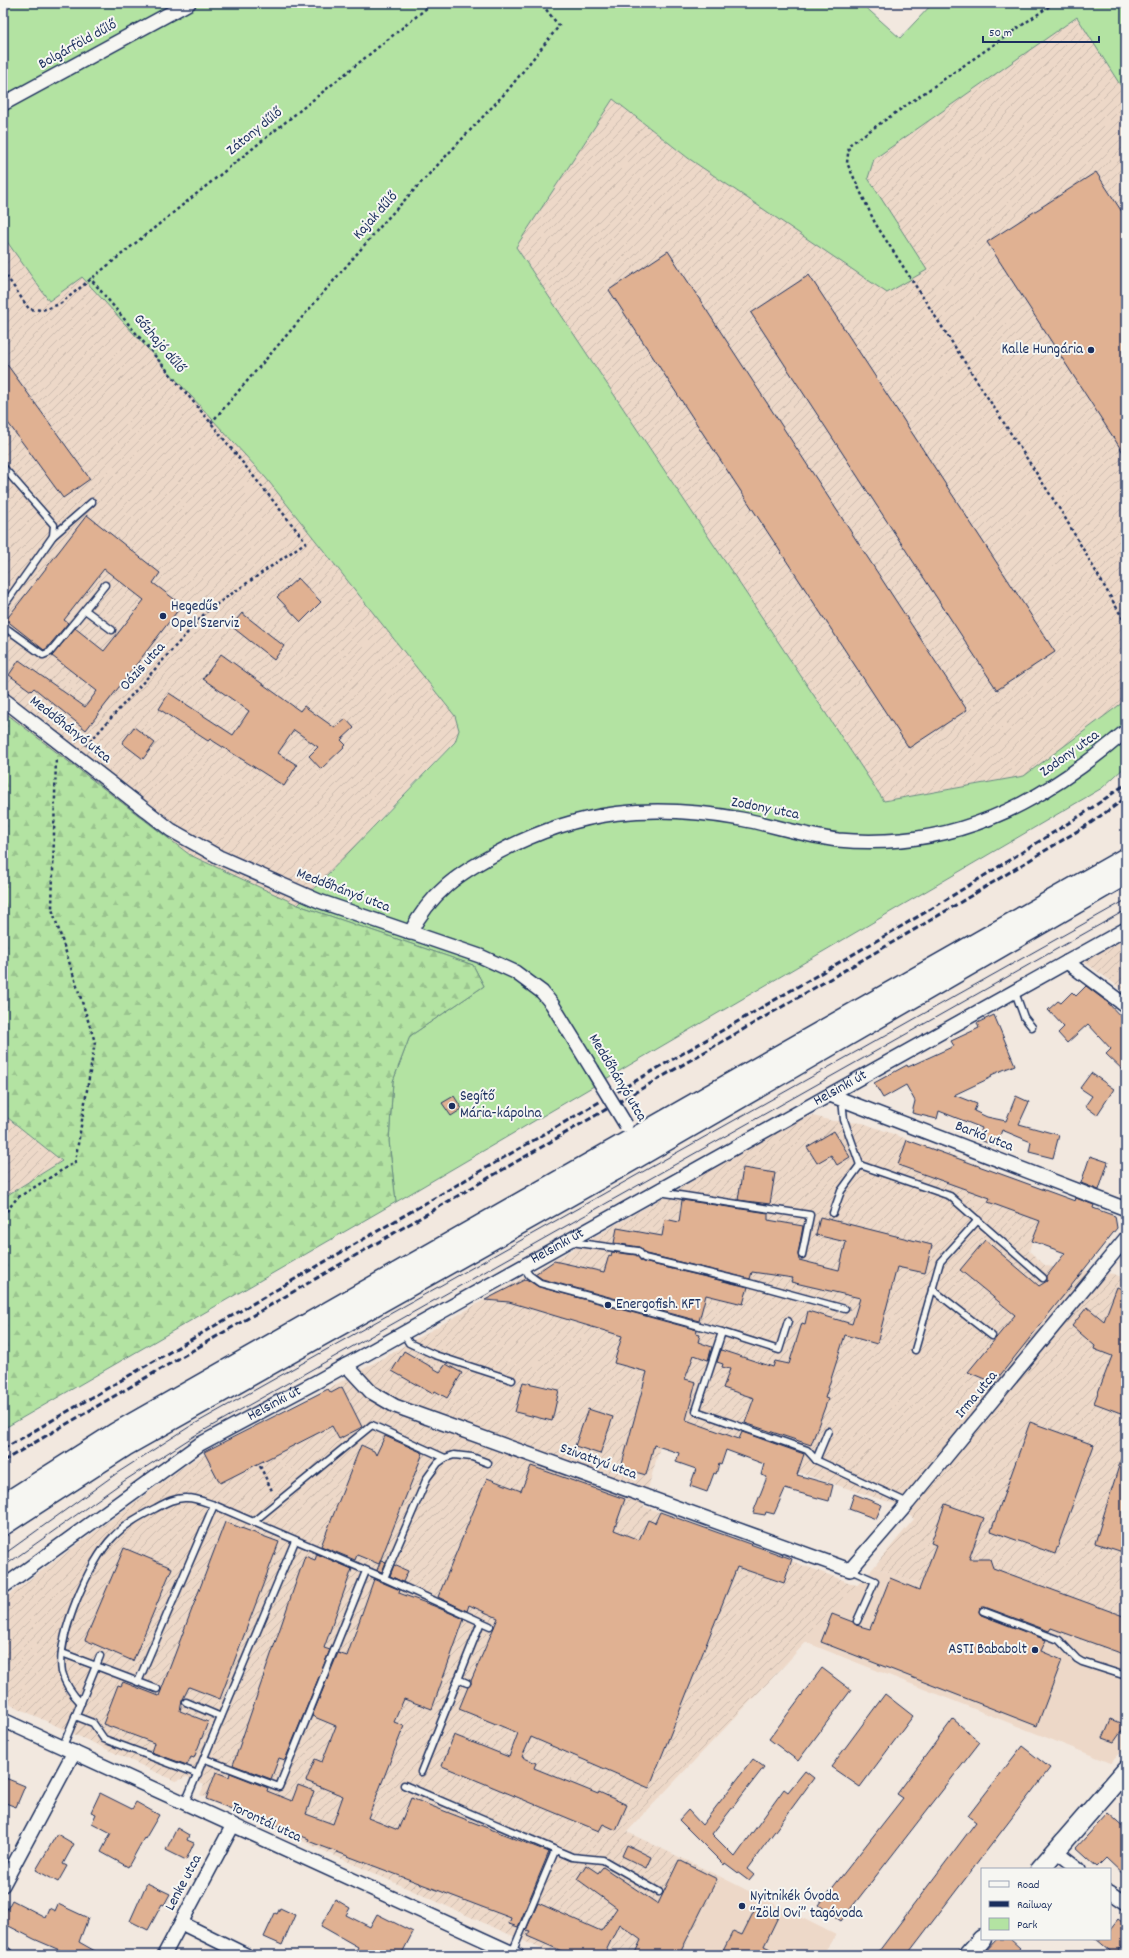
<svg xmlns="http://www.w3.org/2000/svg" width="1129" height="1958" font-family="Dekko,sans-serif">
<defs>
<pattern id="industrial-furrows" width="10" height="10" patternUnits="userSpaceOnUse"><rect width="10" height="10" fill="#edd8c8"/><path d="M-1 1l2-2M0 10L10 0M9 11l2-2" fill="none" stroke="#cbbaae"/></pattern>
<pattern id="forest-firs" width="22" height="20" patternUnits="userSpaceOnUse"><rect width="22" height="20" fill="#b3e3a2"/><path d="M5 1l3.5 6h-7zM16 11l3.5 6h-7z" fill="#99c38e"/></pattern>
</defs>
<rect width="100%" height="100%" fill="#f2e8df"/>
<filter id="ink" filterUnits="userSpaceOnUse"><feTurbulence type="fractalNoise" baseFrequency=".025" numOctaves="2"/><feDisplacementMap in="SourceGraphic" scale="8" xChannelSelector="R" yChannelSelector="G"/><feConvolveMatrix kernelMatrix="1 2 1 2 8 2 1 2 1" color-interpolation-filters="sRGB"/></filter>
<g filter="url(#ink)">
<g fill="#edd8c8">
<polygon points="874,1567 1126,1657 1126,1746 1111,1763 805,1642"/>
<polygon points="721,1877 836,1935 822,1955 681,1955"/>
</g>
<g fill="url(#industrial-furrows)">
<polygon points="1077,17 1126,94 1126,700 1025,776 884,801 516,247 613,99 688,158 926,270 868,178 874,159"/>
<polygon points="3,236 49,301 82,276 266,478 455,716 459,730 455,741 298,905 190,855 3,711"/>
<polygon points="1126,939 1126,992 1083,961"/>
<polygon points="3,1114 62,1161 9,1194 3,1201"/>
<polygon points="813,1116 833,1121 863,1123 1049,1191 1029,1251 1046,1266 1114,1274 1126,1279 1126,1657 874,1567 914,1519 895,1504 665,1429 643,1506 859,1586 627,1832 721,1877 681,1955 555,1955 200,1795 204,1785 187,1777 175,1781 3,1701 3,1599 190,1462 346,1379 804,1117"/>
</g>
<polygon fill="#b3e3a2" stroke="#678980" points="3,3 861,3 900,38 933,3 1126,3 1126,94 1077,17 874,159 868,178 927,270 887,293 688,158 613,99 516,247 884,801 1024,776 1126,700 1126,766 1102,788 396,1202 389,1141 393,1081 410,1036 484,986 473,965 298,905 455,742 459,730 455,716 266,478 82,277 49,301 3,236"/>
<polygon fill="url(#forest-firs)" stroke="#678980" points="3,711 190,855 298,905 473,965 484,986 410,1036 393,1081 389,1141 396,1202 3,1429 3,1201 9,1194 62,1161 3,1114"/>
<g fill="#e0b192" stroke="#1b2f5e">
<polygon points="1096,172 1126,218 1126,457 987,242"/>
<polygon points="668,251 967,710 909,748 609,290"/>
<polygon points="809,275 1055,652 997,690 751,313"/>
<polygon points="3,359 90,479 63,498 3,416"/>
<polygon points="87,515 160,573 153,583 182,605 86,730 34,688 31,691 9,675 19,660 85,707 97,691 52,656 75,628 104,651 144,600 104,569 64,620 68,623 47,648 44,650 6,620"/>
<polygon points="298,578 321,602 301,622 277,597"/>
<polygon points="242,613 284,646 274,660 231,626"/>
<polygon points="221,654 300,711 304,706 335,728 346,719 354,728 341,740 346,745 321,769 309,756 318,747 294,730 278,753 297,765 284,786 210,739 208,741 159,709 169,693 233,735 249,711 203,679"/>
<polygon points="134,727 155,743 143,759 122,743"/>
<polygon points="1086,986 1107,1002 1126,1022 1126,1073 1106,1054 1111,1049 1088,1024 1067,1043 1058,1033 1064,1027 1048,1010 1058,1001 1061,1003 1072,992 1076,996"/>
<polygon points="994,1015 1015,1065 991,1075 992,1077 954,1095 977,1104 974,1111 987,1117 1006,1121 1016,1096 1029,1102 1019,1124 1059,1135 1053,1158 1029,1152 1031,1142 1002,1130 996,1146 977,1139 982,1128 939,1111 937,1119 912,1113 915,1101 906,1085 883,1098 874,1083 907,1065 908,1067 954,1046 951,1041 979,1028 977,1023"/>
<polygon points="1091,1073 1114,1089 1097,1115 1085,1106 1092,1096 1080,1088"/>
<polygon points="454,1096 462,1109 451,1116 442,1103"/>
<polygon points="834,1131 850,1157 837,1165 831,1155 817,1163 807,1147"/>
<polygon points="907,1140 1075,1201 1076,1198 1094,1205 1093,1208 1115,1216 1117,1228 994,1383 968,1372 1015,1315 960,1270 985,1240 1039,1286 1047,1281 1047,1276 1065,1253 1032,1241 1040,1221 988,1202 990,1198 898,1165"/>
<polygon points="1090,1156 1108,1162 1099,1190 1081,1183"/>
<polygon points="743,1168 775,1173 770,1204 738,1200"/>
<polygon points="682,1200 768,1213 768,1220 803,1226 798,1254 799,1260 839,1270 846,1242 816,1235 820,1217 932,1245 925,1273 897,1267 877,1344 845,1335 825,1398 828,1399 811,1445 745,1423 754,1398 723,1388 730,1369 722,1367 723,1364 717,1362 721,1350 773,1367 775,1361 789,1364 802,1323 805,1324 808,1311 852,1324 860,1298 791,1282 793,1278 752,1272 750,1279 646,1254 639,1247 614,1243 617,1228 662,1236 665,1219 679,1222"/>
<polygon points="612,1252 636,1255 643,1262 748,1287 743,1304 706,1295 699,1321 542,1279 535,1274 554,1261 604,1272 609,1255 611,1256"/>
<polygon points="526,1279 539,1287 697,1330 696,1334 700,1335 698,1342 712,1347 708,1360 694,1355 685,1379 696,1382 686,1420 739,1439 742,1432 804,1454 797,1475 833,1485 829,1501 785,1489 774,1514 766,1512 765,1515 753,1513 767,1477 761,1475 764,1464 726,1450 721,1465 719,1464 716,1474 714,1473 707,1492 690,1486 696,1469 676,1462 679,1453 654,1445 646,1475 621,1468 647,1372 614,1363 622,1336 509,1302 485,1300"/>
<polygon points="1117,1287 1126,1291 1126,1415 1094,1403 1112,1356 1094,1349 1095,1346 1072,1326 1087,1307 1104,1321"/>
<polygon points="404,1351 440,1372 446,1364 462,1373 447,1398 435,1391 433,1394 392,1371"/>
<polygon points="523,1382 559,1390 552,1421 515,1412"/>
<polygon points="342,1387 362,1427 339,1439 332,1426 220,1483 204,1452 328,1389 331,1393"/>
<polygon points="588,1409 613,1417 600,1454 575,1446"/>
<polygon points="1030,1422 1094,1445 1055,1554 991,1531"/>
<polygon points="385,1436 423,1453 379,1564 357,1555 355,1560 321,1546 361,1445 374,1451 376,1455"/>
<polygon points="1123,1453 1126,1454 1126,1553 1095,1543"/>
<polygon points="531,1466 625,1499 614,1530 639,1540 648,1520 655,1523 660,1512 792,1559 784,1583 737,1567 649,1788 531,1737 522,1757 536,1763 534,1768 598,1794 599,1792 627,1805 616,1830 603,1824 599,1831 442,1766 454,1735 509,1757 518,1733 459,1709 468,1687 471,1684 471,1681 498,1618 469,1605 467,1611 438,1597 487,1478 521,1491"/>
<polygon points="854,1494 882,1505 876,1519 849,1509"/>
<polygon points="945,1504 984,1518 969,1559 990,1559 993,1568 1126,1617 1126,1655 1051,1628 1049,1631 985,1607 980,1608 979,1612 981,1615 1046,1640 1041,1651 1062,1660 1037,1726 821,1642 832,1614 853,1622 856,1625 870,1629 890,1578 919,1590 936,1545 931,1543"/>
<polygon points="225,1522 279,1542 220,1699 189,1687 182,1701 180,1711 208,1722 194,1758 191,1757 187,1765 151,1752 154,1743 103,1724 118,1685 121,1686 123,1682 159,1696"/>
<polygon points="124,1548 172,1568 133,1661 85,1640"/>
<polygon points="317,1554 352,1569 324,1648 330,1650 285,1760 279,1758 271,1779 233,1765 305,1556 315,1560"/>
<polygon points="381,1560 386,1562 382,1572 377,1570"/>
<polygon points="394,1565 408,1571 403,1582 390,1576"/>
<polygon points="374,1579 400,1590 399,1593 434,1606 464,1619 432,1709 404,1699 394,1722 404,1726 368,1818 398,1830 411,1798 549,1852 518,1927 509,1924 511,1918 308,1841 309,1839 206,1799 216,1772 229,1777 230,1773 268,1788 267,1791 292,1801 298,1785 314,1791 306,1814 333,1824 343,1796 306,1781 315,1759 322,1762 336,1726 312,1716 338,1653 347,1656"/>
<polygon points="822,1668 851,1690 798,1761 769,1739"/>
<polygon points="885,1694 913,1716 860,1787 831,1767"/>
<polygon points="953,1719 980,1742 841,1921 819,1905 903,1798 897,1794"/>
<polygon points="1111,1719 1126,1725 1114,1742 1103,1738"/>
<polygon points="1022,1746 1050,1768 907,1955 876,1955 976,1822 968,1816"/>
<polygon points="753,1759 764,1767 712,1834 735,1857 784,1789 788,1792 805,1771 814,1778 747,1869 754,1875 749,1881 725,1863 724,1865 679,1820 688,1810 702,1825"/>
<polygon points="3,1777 25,1786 16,1807 3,1802"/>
<polygon points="100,1793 132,1809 136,1802 159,1815 145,1839 144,1838 128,1867 101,1852 111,1833 92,1823 96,1814 91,1812"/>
<polygon points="1108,1813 1126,1829 1126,1877 1106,1858 1097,1867 1076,1848"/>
<polygon points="177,1828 189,1835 187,1840 194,1843 186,1860 166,1850"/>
<polygon points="57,1834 74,1844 63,1864 67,1866 58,1882 36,1870"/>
<polygon points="627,1845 651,1857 646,1868 622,1856"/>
<polygon points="679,1860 717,1879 679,1955 634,1955 641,1940 619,1924 604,1955 571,1955 527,1936 530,1931 526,1930 538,1903 601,1931 617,1908 577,1879 586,1865 598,1873 603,1867 658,1904"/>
<polygon points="147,1883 170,1894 164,1905 162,1904 148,1930 130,1921"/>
<polygon points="335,1899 350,1908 346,1915 370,1927 377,1914 413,1932 401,1955 354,1955 358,1947 321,1926"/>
<polygon points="12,1900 45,1917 49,1908 55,1911 58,1904 88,1918 79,1942 102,1955 71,1955 34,1939 3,1923 3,1917"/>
<polygon points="756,1907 778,1917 764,1946 783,1955 721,1955 733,1931 742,1935"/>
<polygon points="280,1908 295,1915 282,1945 264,1937 275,1913 277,1914"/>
<polygon points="1118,1919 1126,1925 1126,1942 1115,1955 1096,1939 1110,1939 1110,1929"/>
<polygon points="997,1939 1010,1939 1020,1948 1014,1955 982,1955"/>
</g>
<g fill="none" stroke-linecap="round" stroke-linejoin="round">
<g stroke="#1b2f5e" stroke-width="9">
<g id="lane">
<polyline points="3,467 54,525 53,536 3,607"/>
<polyline points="53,536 92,502"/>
<polyline points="85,610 112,630"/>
<polyline points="3,626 43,655 50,652 105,585"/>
<polyline points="1015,992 1024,1017 1032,1027"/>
<polyline points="842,1099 844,1120 860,1165"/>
<polyline points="659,1192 810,1215 802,1255"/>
<polyline points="833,1213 841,1191 860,1165 950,1196 1043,1278"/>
<polyline points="571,1242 638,1251 644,1258 738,1280 845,1309"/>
<polyline points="523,1266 529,1275 540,1283 722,1332 779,1350 788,1321"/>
<polyline points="932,1289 992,1336"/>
<polyline points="722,1332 696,1411 807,1450 816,1460 908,1503"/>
<polyline points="403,1333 409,1343 435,1355 512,1380"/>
<polyline points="915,1350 940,1262 978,1220"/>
<polyline points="816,1460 828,1431"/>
<polyline points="253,1522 372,1425 445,1458"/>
<polyline points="850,1570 875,1581 857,1621"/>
<polyline points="384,1578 427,1478 438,1463 445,1458 454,1455 472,1457 488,1463"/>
<polyline points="983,1611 1059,1640 1077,1659 1082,1662 1126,1676"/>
<polyline points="62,1653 157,1689"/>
<polyline points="458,1679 467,1683"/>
<polyline points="138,1682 214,1505"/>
<polyline points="186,1702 221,1717"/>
<path d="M81 1703C72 1694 65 1684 62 1672 56 1638 89 1561 113 1537 125 1524 140 1516 156 1508 165 1503 176 1497 187 1498 196 1498 205 1502 214 1505L384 1578 490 1626"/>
<polyline points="75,1716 93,1723 104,1739 198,1774"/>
<polyline points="63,1746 100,1656"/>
<polyline points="205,1759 279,1787 366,1571"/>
<polyline points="421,1772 481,1622"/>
<polyline points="404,1785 572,1857 603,1860 659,1892"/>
<polyline points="185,1803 295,1541"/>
<polyline points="512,1953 555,1851"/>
</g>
</g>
<g stroke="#1b2f5e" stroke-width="16">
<g id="street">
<polyline points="3,104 189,3"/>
<polyline points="3,699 171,830 219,857 319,901 480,956 515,972 542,992 552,1004 592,1069"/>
<path d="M410 933C431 892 459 873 499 852 580 809 652 803 741 819 773 825 805 836 838 840 859 842 880 842 901 840 989 832 1061 787 1126 731"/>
<polyline points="1067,962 1126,1006"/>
<polyline points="830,1095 1126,1209"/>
<polyline points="346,1365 371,1392 395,1406 850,1570 908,1503 1126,1238"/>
<path id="s1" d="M3 1587 200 1444 316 1382 1126 929"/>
<polyline points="3,1720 517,1955"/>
<polyline points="1056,1851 1079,1869"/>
<polyline points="3,1885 74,1752"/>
<polyline points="1110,1892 1126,1903"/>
<polyline points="181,1923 246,1955"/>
<polyline points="3,1953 6,1955"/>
<polyline points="164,1955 233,1825"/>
</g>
</g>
<g stroke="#1b2f5e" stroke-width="21">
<g id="secondary">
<polyline points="1040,1869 1126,1770"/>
<polyline points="968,1955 982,1939"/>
</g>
</g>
<g stroke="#1b2f5e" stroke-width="23">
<g id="primary">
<polyline points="3,1505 116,1433 1126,858"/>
<polyline points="3,1525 125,1446 629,1162 1126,874"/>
</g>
</g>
<g stroke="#1b2f5e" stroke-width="2.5" stroke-dasharray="3 3" stroke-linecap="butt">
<polyline points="1054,3 849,145 847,163 875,223 1064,516 1126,624"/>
<polyline points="3,271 29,309 42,310 60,304 433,3"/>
<polyline points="211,423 386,220 508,90 559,26 541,3"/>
<polyline points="86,746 207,611 306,542 211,423 90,278"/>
<polyline points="3,1216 17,1198 75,1162 95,1042 52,909 56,758"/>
<polyline points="260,1466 273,1493"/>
</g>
<use href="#lane" stroke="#f6f6f2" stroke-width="6"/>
<use href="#street" stroke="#f6f6f2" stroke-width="13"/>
<use href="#secondary" stroke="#f6f6f2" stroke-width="18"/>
<use href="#primary" stroke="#f6f6f2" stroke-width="20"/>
<g stroke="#1b2f5e" stroke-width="1">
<polyline points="3,1555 117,1473 189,1427 1126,900"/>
<polyline points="3,1567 124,1481 194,1436 1126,910"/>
</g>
<g stroke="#1b2f5e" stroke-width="3" stroke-dasharray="6 3" stroke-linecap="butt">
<polyline points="3,1449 931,909 1083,814 1126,784"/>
<polyline points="3,1461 936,917 1089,824 1126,798"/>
</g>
<g stroke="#1b2f5e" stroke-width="16" stroke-linecap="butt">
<polyline id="street-bridge" points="592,1069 626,1125"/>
</g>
<use href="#street-bridge" stroke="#f6f6f2" stroke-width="13"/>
</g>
</g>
<g fill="#1b2f5e" stroke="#f6f6f2" stroke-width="1.5">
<circle cx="1091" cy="350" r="4"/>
<circle cx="163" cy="616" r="4"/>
<circle cx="452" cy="1106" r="4"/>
<circle cx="608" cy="1305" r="4"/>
<circle cx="1035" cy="1650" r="4"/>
<circle cx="742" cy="1906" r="4"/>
</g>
<g text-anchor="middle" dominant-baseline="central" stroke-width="4" stroke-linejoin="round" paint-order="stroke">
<g font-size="15" fill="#1b2f5e" stroke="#f6f6f2">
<text transform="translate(78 45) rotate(-29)">Bolgárföld dűlő</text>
<text transform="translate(255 132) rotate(-39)">Zátony dűlő</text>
<text transform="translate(376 216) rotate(-48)">Kajak dűlő</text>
<text transform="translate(159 344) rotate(50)">Gőzhajó dűlő</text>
<text transform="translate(143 667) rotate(-48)">Oázis utca</text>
<text transform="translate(70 730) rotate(38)">Meddőhányó utca</text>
<text transform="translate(1070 754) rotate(-36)">Zodony utca</text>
<text transform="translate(765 809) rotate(11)">Zodony utca</text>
<text transform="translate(343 891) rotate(21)">Meddőhányó utca</text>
<text transform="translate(617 1078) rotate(59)">Meddőhányó utca</text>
<text stroke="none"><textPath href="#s1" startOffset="976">Helsinki út</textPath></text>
<text transform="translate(984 1137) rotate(21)">Barkó utca</text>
<text stroke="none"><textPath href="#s1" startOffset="652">Helsinki út</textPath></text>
<text transform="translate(977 1395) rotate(-50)">Irma utca</text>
<text stroke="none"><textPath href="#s1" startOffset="328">Helsinki út</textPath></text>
<text transform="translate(598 1462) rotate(20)">Szivattyú utca</text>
<text transform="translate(266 1823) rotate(25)">Torontál utca</text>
<text transform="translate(184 1883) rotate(-62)">Lenke utca</text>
</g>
<g font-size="15" fill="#1b2f5e" stroke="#f6f6f2" text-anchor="start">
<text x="1083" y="350" text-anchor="end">Kalle Hungária</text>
<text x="171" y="607">Hegedűs<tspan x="171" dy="17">Opel Szerviz</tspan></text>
<text x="460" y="1097">Segítő<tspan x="460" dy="17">Mária-kápolna</tspan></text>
<text x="616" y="1305">Energofish. KFT</text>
<text x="1027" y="1650" text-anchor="end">ASTI Bababolt</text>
<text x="750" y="1897">Nyitnikék Óvoda<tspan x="750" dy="17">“Zöld Ovi” tagóvoda</tspan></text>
</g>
</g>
<rect width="1129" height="1958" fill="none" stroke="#f6f6f2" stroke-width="16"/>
<rect x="8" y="8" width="1113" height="1942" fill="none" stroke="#1b2f5e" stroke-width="1.5" filter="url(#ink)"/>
<rect x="981" y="1868" width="130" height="72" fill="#f6f6f2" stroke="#9ea6b7"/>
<rect x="989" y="1881" width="20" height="6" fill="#f6f6f2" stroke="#9ea6b7"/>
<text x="1017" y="1888" font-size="12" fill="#1b2f5e">Road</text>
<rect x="989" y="1901" width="20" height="6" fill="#1b2f5e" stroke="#9ea6b7"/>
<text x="1017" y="1908" font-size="12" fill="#1b2f5e">Railway</text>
<rect x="989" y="1918" width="20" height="12" fill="#b3e3a2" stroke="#9ea6b7"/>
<text x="1017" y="1928" font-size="12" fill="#1b2f5e">Park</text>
<path d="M983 36v6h116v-6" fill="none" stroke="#1b2f5e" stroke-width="2"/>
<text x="989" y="36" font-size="12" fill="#1b2f5e" stroke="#f6f6f2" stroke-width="3" paint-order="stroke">50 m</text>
</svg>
